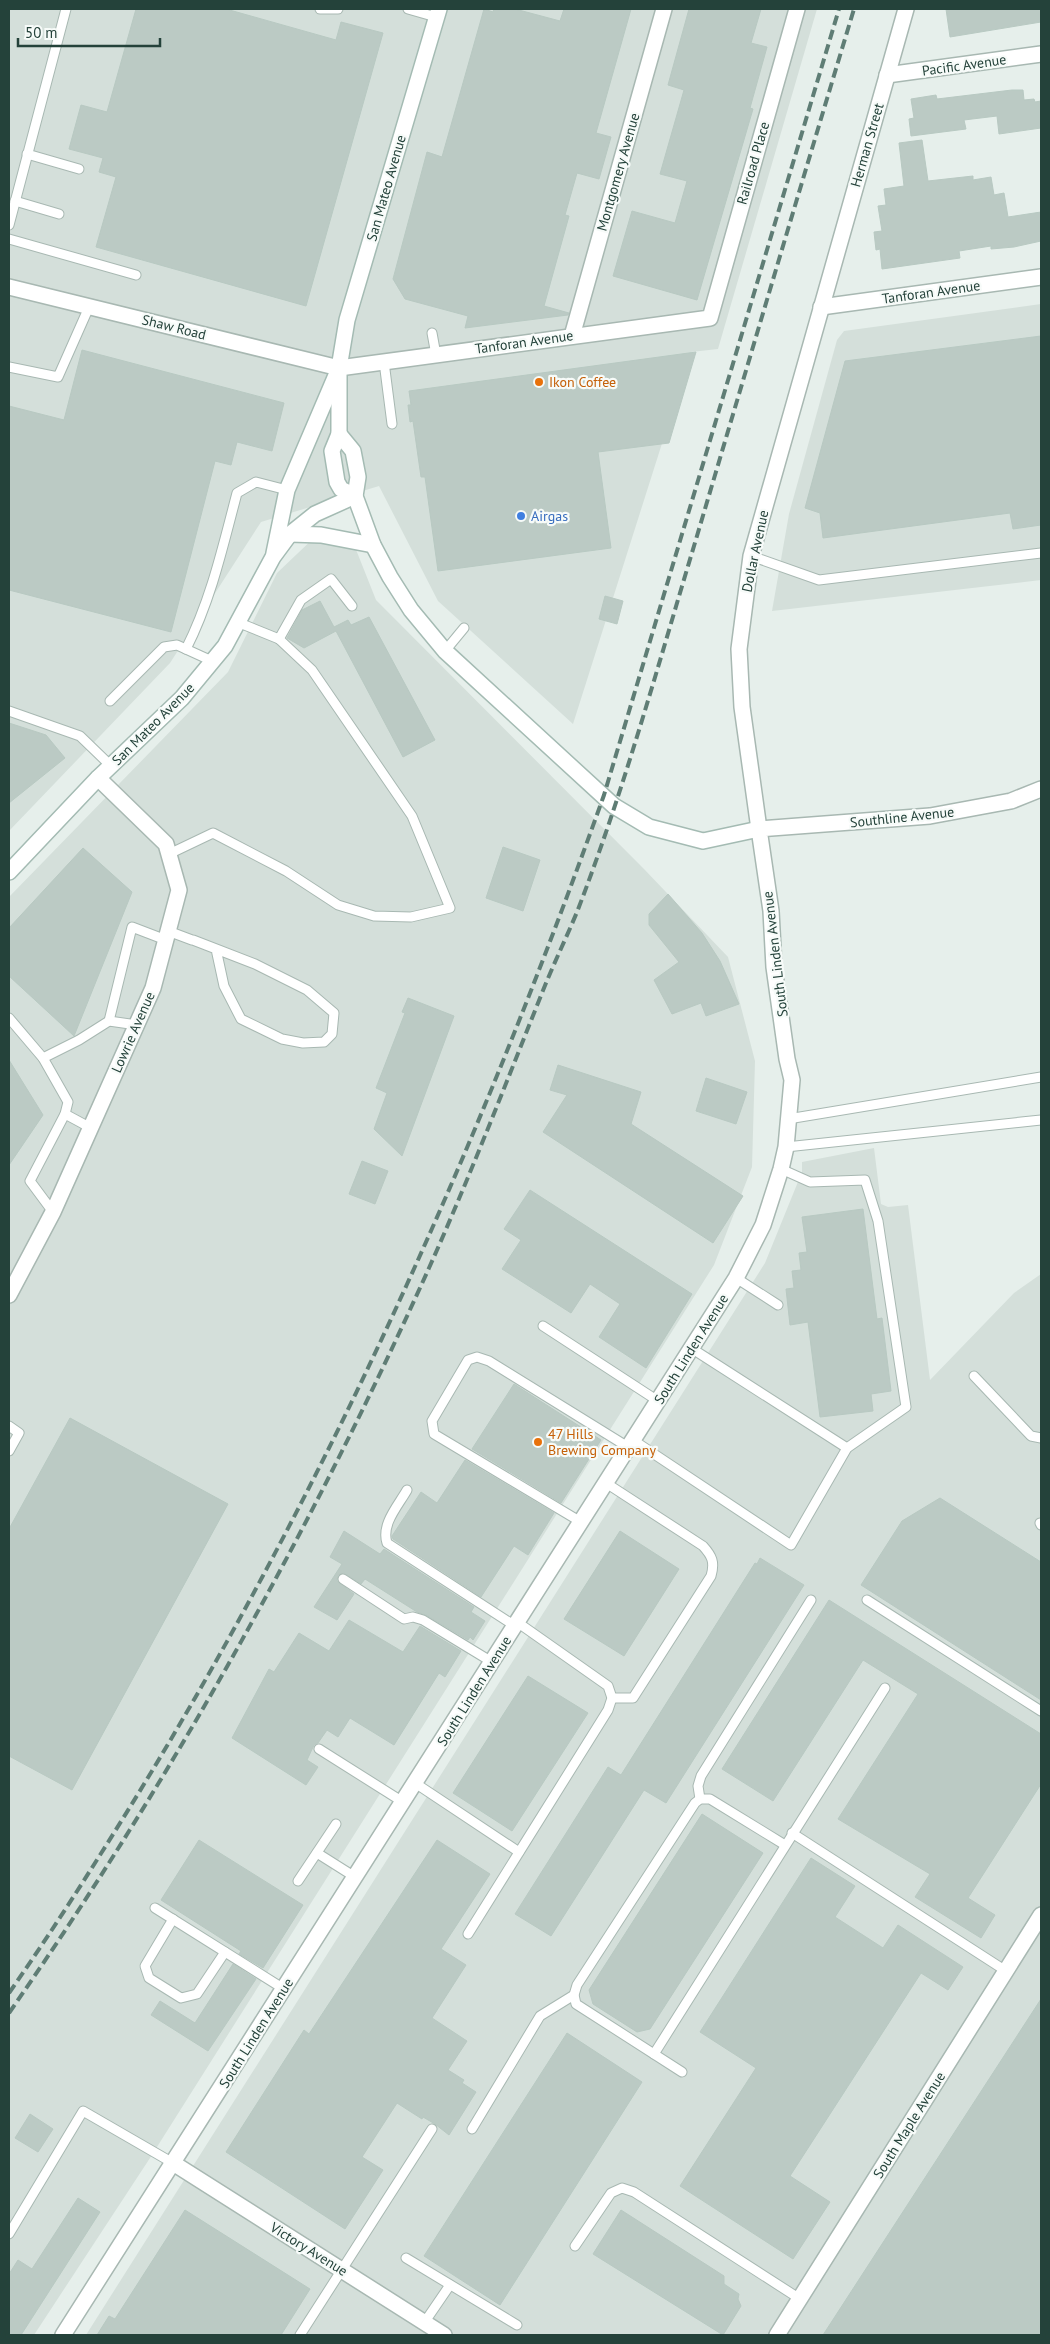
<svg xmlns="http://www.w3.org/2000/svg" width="1050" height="2344" font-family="'PT Sans',sans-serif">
<rect width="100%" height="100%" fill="#e6efeb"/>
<g fill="#d4dfda">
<polygon points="9,9 817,9 718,349 691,352 573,724 438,601 379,486 261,522 170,663 9,831"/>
<polygon points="1041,304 1041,580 772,611 789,514 837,340 844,331"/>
<polygon points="318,534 351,537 376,600 644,869 728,957 755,1061 752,1167 714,1265 150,2158 34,2335 9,2335 9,897 228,672 277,573"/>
<polygon points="874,1148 881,1204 888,1207 908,1205 930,1380 1014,1293 1041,1274 1041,2335 86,2335 765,1263 802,1172 802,1162"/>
</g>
<g fill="#bbcac4" stroke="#b8c9c2">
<polygon points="136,9 226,9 336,40 341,22 383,33 306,306 96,247 116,177 99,172 103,158 69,149 81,105 107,112"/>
<polygon points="484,9 493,12 494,9 515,9 560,21 564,9 631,9 596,133 611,137 599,179 577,173 565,215 569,216 544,306 569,313 568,315 465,328 468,316 405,299 393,279 427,152 442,157"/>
<polygon points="689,9 761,9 751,43 767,47 750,108 753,109 697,300 613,276 632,211 675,223 687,181 660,174 684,90 668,85"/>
<polygon points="946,9 1041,9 1041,22 950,37"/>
<polygon points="1012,90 1023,90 1024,100 1034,99 1035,102 1041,101 1041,128 999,134 997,116 964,120 966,129 911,136 909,119 914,118 911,99 936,95 937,99"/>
<polygon points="922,140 928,181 973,176 973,180 991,177 994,195 1004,193 1008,217 1041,212 1041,241 1014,247 991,249 991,246 959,251 960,258 882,269 880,249 876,250 874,232 882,231 878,206 886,205 884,189 904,186 899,143"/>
<polygon points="1041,336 1041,525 1013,529 1010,513 823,538 820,513 805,508 845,361"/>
<polygon points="82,350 284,403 272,451 237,442 231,465 215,461 171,632 9,590 9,406 64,420"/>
<polygon points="696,352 669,443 598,452 611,548 438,571 425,477 421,477 413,421 410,422 408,405 411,405 409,391"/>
<polygon points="605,596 623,601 617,624 599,619"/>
<polygon points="320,601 334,627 348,620 351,625 369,617 435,740 403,757 336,631 304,648 287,638 302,610"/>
<polygon points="9,723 46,735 65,758 9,803"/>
<polygon points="503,847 540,860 523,911 486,898"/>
<polygon points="83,848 132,892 74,1036 9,976 9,928"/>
<polygon points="668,894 702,933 720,961 739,1004 706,1016 701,1003 672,1014 654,980 679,962 649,925 649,914"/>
<polygon points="408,998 454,1016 402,1156 374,1129 387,1093 376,1088 405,1013 402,1012"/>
<polygon points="9,1060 43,1115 9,1165"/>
<polygon points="558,1065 641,1092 631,1124 743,1196 713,1243 543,1132 567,1095 550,1090"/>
<polygon points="706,1078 747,1092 736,1124 696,1111"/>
<polygon points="362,1161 388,1171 375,1204 349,1194"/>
<polygon points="530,1190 692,1294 646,1368 599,1337 620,1304 590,1284 571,1313 502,1269 521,1240 504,1229"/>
<polygon points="863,1209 877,1319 882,1318 891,1391 871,1394 873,1411 820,1417 808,1322 790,1325 786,1289 794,1288 792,1271 801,1270 799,1253 807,1252 802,1217"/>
<polygon points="514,1384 601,1440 561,1503 472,1449"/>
<polygon points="70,1418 228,1504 72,1790 9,1756 9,1529"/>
<polygon points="465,1460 554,1513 528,1555 514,1546 481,1597 393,1539 392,1536 421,1492 437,1503"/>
<polygon points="940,1498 1041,1562 1041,1700 861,1585 902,1521"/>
<polygon points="344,1531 380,1554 384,1549 474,1607 471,1612 485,1621 473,1640 470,1637 468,1640 426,1615 417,1612 365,1579 361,1584 344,1573 338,1575 337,1581 354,1594 337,1620 314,1607 342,1564 330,1557"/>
<polygon points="620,1531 679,1569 624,1656 564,1619"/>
<polygon points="760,1558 804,1585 666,1803 644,1790 551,1936 515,1914 608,1767 621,1775 755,1563 757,1564"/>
<polygon points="829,1600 1041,1734 1041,1784 968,1898 995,1915 981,1938 915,1897 930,1874 838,1819 918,1694 863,1660 773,1801 722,1769"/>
<polygon points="349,1620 403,1652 420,1626 461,1651 445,1677 439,1673 394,1745 350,1718 338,1737 327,1730 318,1743 314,1745 307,1760 318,1767 306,1785 232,1738 269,1669 274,1672 299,1633 329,1651"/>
<polygon points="528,1676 588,1713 512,1831 453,1793"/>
<polygon points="702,1814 763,1853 650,2029 637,2032 593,2004 589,1990"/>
<polygon points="199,1840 303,1905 263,1968 239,1954 241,1951 161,1900"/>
<polygon points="437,1840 490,1874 441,1949 466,1965 432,2018 467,2041 448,2070 464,2080 462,2083 476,2092 449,2135 435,2124 423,2117 422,2119 397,2103 362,2157 383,2170 345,2229 226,2152 304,2030 309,2034"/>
<polygon points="811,1858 855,1886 835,1917 883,1948 898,1925 963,1967 948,1990 921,1973 790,2176 830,2202 793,2259 680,2186 756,2068 700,2032"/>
<polygon points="233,1964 256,1979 208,2051 151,2015 160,2001 195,2023"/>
<polygon points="1041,1999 1041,2335 823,2335"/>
<polygon points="567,2033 642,2082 500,2305 424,2256"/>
<polygon points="30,2114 53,2129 38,2152 15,2138"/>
<polygon points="78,2198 100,2212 21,2335 9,2335 9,2274 18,2260 32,2269"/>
<polygon points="185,2210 310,2289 281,2335 97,2335 109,2316 115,2319"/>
<polygon points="621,2210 724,2276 724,2284 739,2294 738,2299 741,2306 723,2335 593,2254"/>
</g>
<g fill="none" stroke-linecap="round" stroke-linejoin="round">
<g stroke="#a8b8b2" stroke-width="11">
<g id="service">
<polyline points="320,9 338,9"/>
<polyline points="408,9 436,17"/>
<polyline points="27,154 79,169"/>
<polyline points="15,201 59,214"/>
<polyline points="9,225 66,9"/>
<polyline points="9,239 136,275"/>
<polyline points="432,333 436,355"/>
<polyline points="384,362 392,424"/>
<polyline points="9,367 58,377 89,307"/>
<polyline points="751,556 819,580 1041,553"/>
<polyline points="237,622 279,639 301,600 331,579 352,606"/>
<path d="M186 649C211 600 223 546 237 493L256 482 287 490"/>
<polyline points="445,651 464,628"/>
<polyline points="110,701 164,647 177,645 212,661"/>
<polyline points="9,711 80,736 111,766"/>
<polyline points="169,854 213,833 286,871 338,905 374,916 411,917 450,908 412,816 312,670 279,639"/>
<polyline points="168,931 192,940 193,940 255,964 307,990 334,1013 332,1034 324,1042 303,1043 282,1039 241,1019 224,986 216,949"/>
<polyline points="9,1018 43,1058 68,1102 65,1114 30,1181 53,1212"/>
<polyline points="109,1021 132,927 166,940"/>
<polyline points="43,1058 79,1040 109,1021 137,1025"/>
<polyline points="65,1114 91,1128"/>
<polyline points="788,1119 1041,1077"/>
<polyline points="786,1147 1041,1120"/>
<polyline points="736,1278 778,1305"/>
<polyline points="543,1326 658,1401"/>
<polyline points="691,1348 847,1448"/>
<polyline points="974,1376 1031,1436 1041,1438"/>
<polyline points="9,1426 19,1433 9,1451"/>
<polyline points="633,1440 791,1545 847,1448 906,1407 878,1221 865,1180 810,1182 781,1169"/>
<path d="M606 1483 703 1546C712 1556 715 1562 711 1576L633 1698H612"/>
<path d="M407 1490C398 1506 381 1524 387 1543L515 1626"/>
<polyline points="581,1522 434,1434 432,1421 468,1360 477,1357 489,1361 628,1447"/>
<polyline points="1040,1523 1041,1525"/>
<polyline points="343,1579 404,1619 413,1617 423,1620 492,1662"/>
<polyline points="867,1600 1041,1711"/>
<polyline points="319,1749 403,1802"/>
<polyline points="415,1783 519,1852"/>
<polyline points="700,1799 698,1786 701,1776 811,1600"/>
<polyline points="792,1833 1006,1971"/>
<polyline points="317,1853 355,1877"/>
<polyline points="298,1881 336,1824"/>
<polyline points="155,1908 284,1989"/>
<polyline points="173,1919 145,1966 149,1978 181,1998 197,1994 225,1952"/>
<polyline points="468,1934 608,1710 612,1698 608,1686 517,1622"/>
<polyline points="654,2054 885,1688"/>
<polyline points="682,2072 576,2004 574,1995 577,1985 695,1803 700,1799 710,1799 785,1845"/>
<polyline points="472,2129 540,2016 574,1995"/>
<polyline points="9,2234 83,2111 173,2163"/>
<polyline points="575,2246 611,2193 622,2188 634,2192 800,2299"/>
<polyline points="406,2258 517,2325"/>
<polyline points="424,2323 450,2285"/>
<polyline points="300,2335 432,2129"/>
</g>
</g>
<g stroke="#a8b8b2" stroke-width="18">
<g id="minor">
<polyline points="887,75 1041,54"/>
<polyline points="9,287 339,368 710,318 797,9"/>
<polyline points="821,307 1041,277"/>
<polyline points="572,336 664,9"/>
<polyline points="759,829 742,707 739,649 751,556 906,9"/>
<polyline points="9,1295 53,1212 153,988 179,890 166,844 98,778"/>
<polyline points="173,2163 444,2335"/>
<polyline points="777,2335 1041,1915"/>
</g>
</g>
<g stroke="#a8b8b2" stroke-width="18">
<polyline id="tertiary" points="63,2335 736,1278 763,1225 781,1169 786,1147 792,1080 787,1059 774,967 771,911 759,829 930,816 1011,801 1041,789"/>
</g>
<g stroke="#a4bbb3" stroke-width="18">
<g id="secondary">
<polyline points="339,434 353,451 358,477 355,496 373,545 390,577 411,610 445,651 614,806 649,827 703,841 759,829"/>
<polyline points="355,496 341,489 337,482 332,451 339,434 339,368 347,320 439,9"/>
<polyline points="290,534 321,535 373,545"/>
<polyline points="274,553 287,490 337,373"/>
<polyline points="9,872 98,778 182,698 225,646 273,557 290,534 315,514 355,496"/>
</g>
</g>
<use href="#service" stroke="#fff" stroke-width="9"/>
<use href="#minor" stroke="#fff" stroke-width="15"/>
<use href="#tertiary" stroke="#fff" stroke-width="15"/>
<use href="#secondary" stroke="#fff" stroke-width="15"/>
<g stroke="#5f7d75" stroke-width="4" stroke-dasharray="10 5" stroke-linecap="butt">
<path d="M9 1993C51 1933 91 1870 130 1807 326 1489 479 1146 604 795L839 9"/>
<path d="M9 2013C172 1779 312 1528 429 1268 471 1174 508 1078 546 983 556 959 567 936 577 912 623 793 657 669 694 546 747 367 800 188 854 9"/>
</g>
</g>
<g fill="#e8710a" stroke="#f7fbf9" stroke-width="2">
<circle cx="539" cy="382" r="5"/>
<circle cx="538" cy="1442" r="5"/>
</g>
<circle fill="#3f7fe0" stroke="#f7fbf9" stroke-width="2" cx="521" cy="516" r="5"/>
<g text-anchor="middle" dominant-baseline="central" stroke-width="4.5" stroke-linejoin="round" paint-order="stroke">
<g font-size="14" fill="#24423a" stroke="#f7fbf9">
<text transform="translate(964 65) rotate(-8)">Pacific Avenue</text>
<text transform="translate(867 145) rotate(-74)">Herman Street</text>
<text transform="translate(753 163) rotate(-74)">Railroad Place</text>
<text transform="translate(618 172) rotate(-74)">Montgomery Avenue</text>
<text transform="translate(386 188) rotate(-74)">San Mateo Avenue</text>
<text transform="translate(931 292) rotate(-8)">Tanforan Avenue</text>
<text transform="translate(174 327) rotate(14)">Shaw Road</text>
<text transform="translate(524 342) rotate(-8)">Tanforan Avenue</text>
<text transform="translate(755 551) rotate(-78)">Dollar Avenue</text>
<text transform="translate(153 724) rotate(-45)">San Mateo Avenue</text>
<text transform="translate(902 817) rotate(-6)">Southline Avenue</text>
<text transform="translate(775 954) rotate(-97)">South Linden Avenue</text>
<text transform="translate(133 1032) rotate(-66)">Lowrie Avenue</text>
<text transform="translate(691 1349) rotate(-58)">South Linden Avenue</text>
<text transform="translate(474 1691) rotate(-58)">South Linden Avenue</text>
<text transform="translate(256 2033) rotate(-58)">South Linden Avenue</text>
<text transform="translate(909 2125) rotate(-58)">South Maple Avenue</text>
<text transform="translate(309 2249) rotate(32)">Victory Avenue</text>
</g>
<g font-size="14" fill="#c56008" stroke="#f7fbf9" text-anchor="start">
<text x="549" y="382">Ikon Coffee</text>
<text x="548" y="1434">47 Hills<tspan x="548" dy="16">Brewing Company</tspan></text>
</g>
<g font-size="14" fill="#366cbe" stroke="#f7fbf9" text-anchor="start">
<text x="531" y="516">Airgas</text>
</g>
</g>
<rect width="1050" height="2344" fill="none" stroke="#24423a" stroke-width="20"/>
<path d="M18 38v8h142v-8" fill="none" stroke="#24423a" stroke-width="2.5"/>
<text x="25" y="38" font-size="15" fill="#24423a" stroke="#f7fbf9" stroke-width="4" paint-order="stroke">50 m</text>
</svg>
